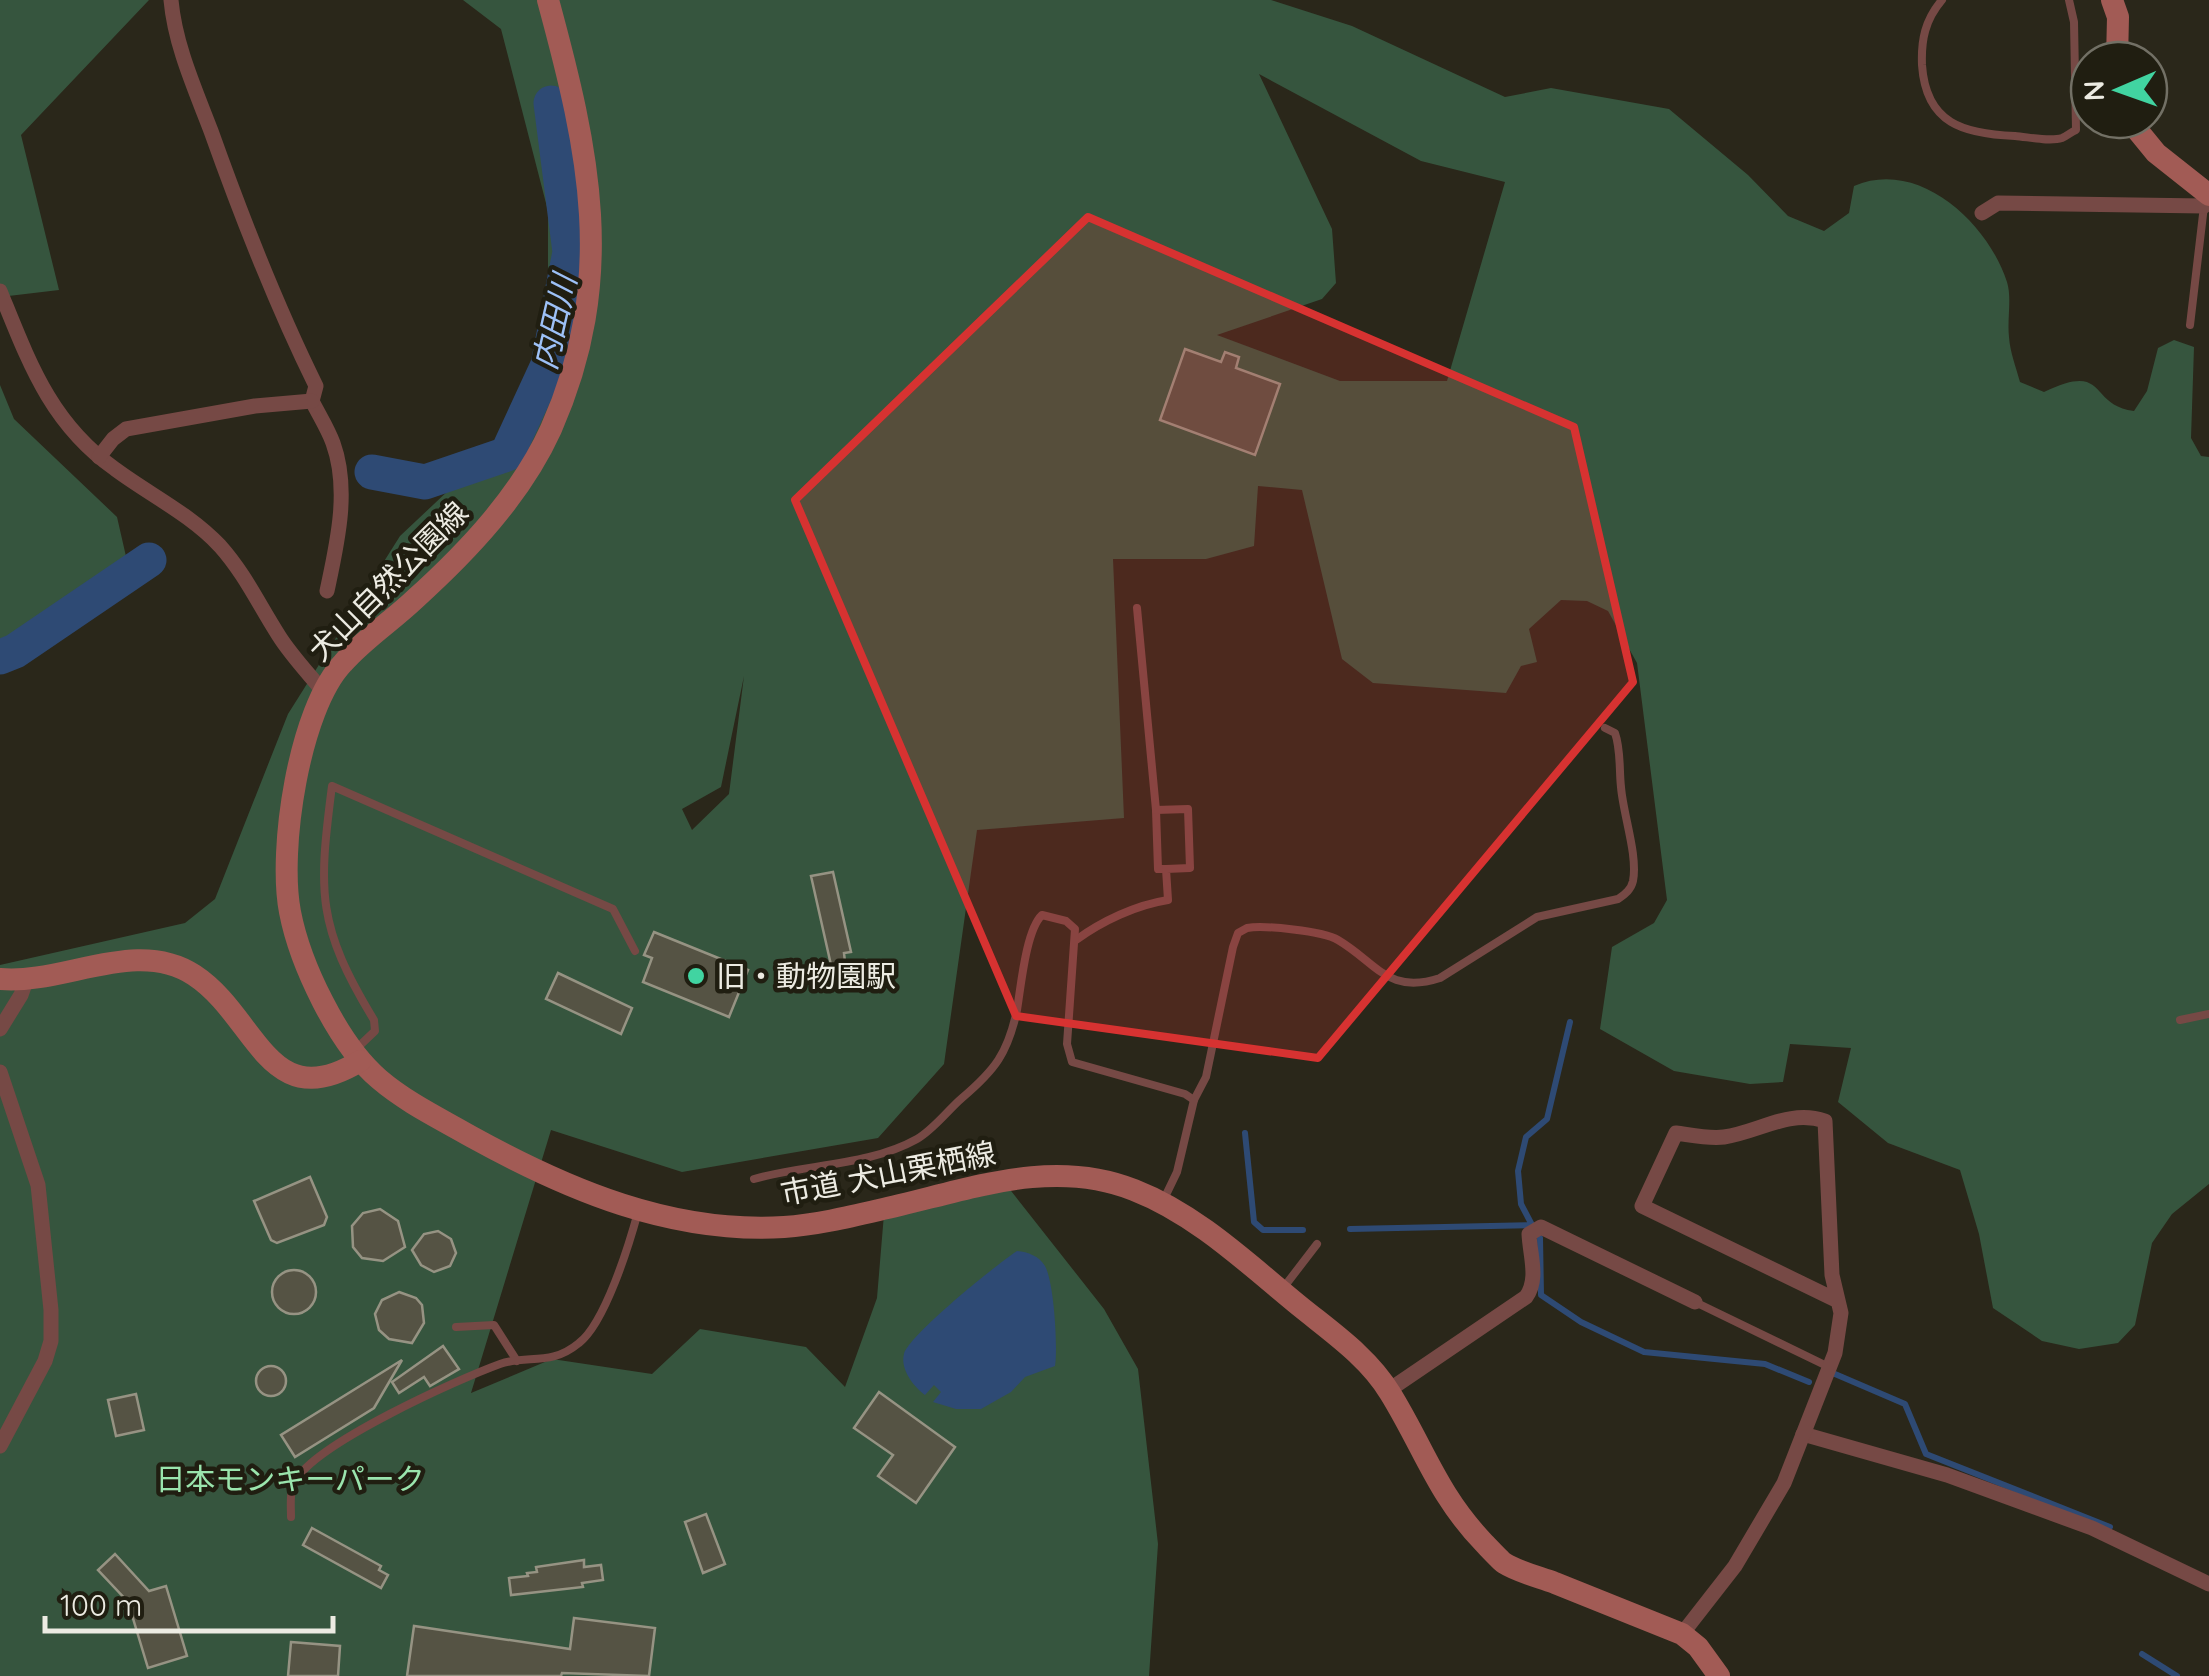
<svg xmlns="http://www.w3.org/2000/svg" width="2209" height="1676" font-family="Quicksand,'Noto Sans JP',sans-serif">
<rect width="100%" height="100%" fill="#2a271a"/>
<g fill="#36553e" fill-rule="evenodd">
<polygon points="0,0 149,0 21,135 59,290 0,297"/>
<path d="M463 0H1271L1352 26 1505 97 1551 88 1669 109 1748 175 1788 216 1824 231 1849 213 1854 186C1919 158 1988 223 2007 282 2012 298 2007 319 2009 337 2010 352 2016 367 2020 382L2044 392C2109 361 2087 405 2134 411L2147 391 2158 348 2174 340 2194 347 2191 438 2201 456 2209 457V1184L2172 1214 2152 1243 2135 1325 2118 1343 2079 1349 2042 1341 1993 1308 1979 1234 1960 1170 1888 1143 1838 1102 1851 1048 1790 1044 1783 1082 1750 1084 1674 1071 1600 1029 1612 947 1654 923 1667 900 1637 663 1608 611 1587 601 1561 600 1529 629 1537 662 1521 666 1506 693 1373 683 1342 659 1302 490 1258 486 1254 546 1206 559H1113L1124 818 977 830 944 1064 878 1138 682 1172 551 1130 471 1393 552 1359 652 1374 700 1329 806 1347 845 1387 877 1298 884 1214 1008 1187 1104 1309 1138 1369 1158 1544 1149 1676H0V965L185 923 215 899 288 714 400 536 518 425 548 358V211L501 29ZM1259 74 1421 161 1505 182 1447 381H1340L1217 335 1322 299 1336 283 1332 229ZM744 676 729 794 692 830 682 809 721 787Z"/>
<polygon points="0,385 14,419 117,517 133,587 0,673"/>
</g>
<path fill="#2e4a74" d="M1017 1251C1028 1252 1039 1256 1045 1266 1054 1282 1058 1347 1055 1366L1025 1377 1011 1392 981 1409H956L933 1402 941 1392 934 1385 925 1395C913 1386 900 1369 904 1354 910 1334 996 1265 1017 1251Z"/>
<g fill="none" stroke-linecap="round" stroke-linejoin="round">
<g stroke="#2e4a74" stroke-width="6">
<polyline points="1245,1133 1254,1222 1263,1230 1303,1230"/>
<polyline points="1350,1229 1532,1225 1521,1204 1518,1171 1526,1137 1547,1119 1570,1022"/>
<polyline points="1540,1238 1541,1295 1581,1322 1644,1352 1765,1364 1809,1382"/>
<polyline points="1835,1374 1905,1404 1926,1454 2110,1527"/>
<polyline points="2142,1654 2177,1676"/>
</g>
<g stroke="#2e4a74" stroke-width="35">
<polyline points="372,472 425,482 507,454 548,365 570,252 551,103"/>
<polyline points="0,657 15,651 149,560"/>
</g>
</g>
<g fill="#555344" stroke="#969383" stroke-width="2.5">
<polygon points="1185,349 1221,362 1225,352 1239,357 1236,368 1280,384 1255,455 1160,420"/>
<polygon points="833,872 851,952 844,953 845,962 831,965 811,876"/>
<polygon points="654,932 748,970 729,1017 643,982 652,958 644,955"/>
<polygon points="558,973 632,1008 621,1034 546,999"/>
<polygon points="310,1177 327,1217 324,1225 277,1243 271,1240 254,1201"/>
<polygon points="380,1209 398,1221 405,1247 383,1261 362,1258 353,1247 352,1226 363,1213"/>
<polygon points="438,1231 451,1239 456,1253 450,1266 434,1272 421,1265 412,1250 424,1234"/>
<circle cx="294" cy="1292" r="22"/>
<polygon points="399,1292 416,1298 422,1305 424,1323 412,1343 389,1339 379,1330 375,1314 382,1300"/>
<polygon points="443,1346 459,1369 430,1386 424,1377 399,1393 392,1382"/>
<polygon points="402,1360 374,1408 295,1457 281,1435"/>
<circle cx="271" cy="1381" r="15"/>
<polygon points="879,1392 955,1447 916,1503 878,1476 893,1455 854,1428"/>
<polygon points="136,1394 144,1430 116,1436 108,1400"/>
<polygon points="706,1514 725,1564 703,1573 685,1522"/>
<polygon points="312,1528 381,1566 379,1570 388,1575 381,1588 303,1545"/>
<polygon points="115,1554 149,1591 166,1586 187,1656 148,1668 128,1602 98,1570"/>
<polygon points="584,1560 584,1567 601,1565 603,1580 582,1583 583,1587 511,1595 509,1578 528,1576 527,1573 537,1572 536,1567"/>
<polygon points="574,1618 655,1628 649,1676 562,1673 561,1676 407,1676 414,1626 570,1649"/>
<polygon points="291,1642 340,1646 338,1676 288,1676"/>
</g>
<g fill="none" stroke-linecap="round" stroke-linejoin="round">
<g stroke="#764945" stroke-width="8">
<path d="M1942 0C1925 20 1921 40 1922 65 1926 124 1964 134 2015 136 2028 137 2050 142 2062 138 2067 136 2071 132 2076 130L2074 22 2069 0"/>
<polyline points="2190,325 2204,206"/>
<polyline points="1156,810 1158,869 1166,869"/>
<path d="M1076 940C1102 921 1136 905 1168 900L1166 869 1190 868 1188 809 1156 810 1137 608"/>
<polyline points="2180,1020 2209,1014"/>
<path d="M357 1048 375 1031 374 1020C317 926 318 893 332 786L613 909 635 951"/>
<path d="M754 1179C806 1164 869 1166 917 1139 934 1129 947 1111 962 1098 995 1070 1008 1053 1017 1010 1021 986 1026 930 1042 915L1066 921 1075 929 1067 1044 1072 1062 1185 1094 1194 1100"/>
<path d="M1164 1199 1177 1172 1194 1100 1206 1077 1233 947 1238 933 1247 928C1264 925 1323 931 1338 940 1377 963 1388 995 1440 978L1537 917 1618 899C1625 894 1631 890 1633 881 1638 855 1623 814 1621 787 1619 769 1621 750 1615 733L1605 728"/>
<polyline points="1284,1287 1317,1244"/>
<polyline points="1695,1302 1829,1367"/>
<polyline points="456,1327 494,1325 517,1361"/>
<path d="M291 1517C291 1504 289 1492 296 1480 317 1443 456 1380 500 1364 528 1354 550 1367 579 1343 605 1323 629 1245 638 1212"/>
</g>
<g stroke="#764945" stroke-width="15">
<path d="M171 0C175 45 195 89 211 131 242 218 275 303 316 386L312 401C319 415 328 429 333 443 350 490 337 544 327 591"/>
<polyline points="1982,213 1998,203 2204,206 2209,199"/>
<path d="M0 291C29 362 50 423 115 469 150 495 190 514 220 546 245 574 259 605 279 636 291 655 308 673 322 690"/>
<polyline points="99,457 113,439 126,429 255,406 312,401"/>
<polyline points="0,1029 21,995 27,978"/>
<polyline points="0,1072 38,1185 51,1310 51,1341 45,1361 0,1446"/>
<path d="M1389 1390 1526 1297C1539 1279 1530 1256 1529 1234L1541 1227 1695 1302"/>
<polyline points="1803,1434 1947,1475 2092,1528 2209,1584"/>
<path d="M1682 1634 1735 1566 1784 1483 1835 1353 1841 1313 1832 1275 1825 1121C1789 1109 1759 1132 1724 1137 1709 1139 1691 1135 1676 1133L1642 1206 1838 1301"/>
</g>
<g stroke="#a25b55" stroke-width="22">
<path d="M548 0C589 151 618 278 551 429 521 495 468 551 415 599 392 621 364 639 343 663 299 709 278 850 290 912 300 964 338 1044 379 1079 407 1103 441 1119 472 1137 568 1190 672 1234 784 1227 815 1225 849 1217 879 1210 963 1192 1049 1156 1134 1190 1198 1215 1249 1265 1302 1308 1333 1333 1369 1358 1390 1393 1424 1448 1437 1494 1484 1543 1487 1546 1500 1560 1504 1563 1518 1572 1539 1577 1555 1583 1597 1600 1640 1617 1682 1634L1698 1647 1719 1676"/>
<polyline points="2112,0 2118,17 2117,60"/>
<polyline points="2129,120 2156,153 2209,195"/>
<path d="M0 979C63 985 136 937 194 975 257 1016 268 1118 360 1061"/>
</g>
</g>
<path fill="#d73231" fill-opacity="0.2" stroke="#d73231" stroke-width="8" stroke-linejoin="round" d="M1088 217 1574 427 1633 682 1318 1058 1016 1016 795 500Z"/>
<circle fill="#41d4a1" stroke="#201e11" stroke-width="4" cx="696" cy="976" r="10"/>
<g text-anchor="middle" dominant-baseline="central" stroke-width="9" stroke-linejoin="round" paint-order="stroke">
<g font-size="30" fill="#ecebe2" stroke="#201e11">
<text transform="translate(388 581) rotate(-45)">犬山自然公園線</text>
<text transform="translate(888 1173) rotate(-11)">市道 犬山栗栖線</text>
</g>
<g font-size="30" fill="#ecebe2" stroke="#201e11" text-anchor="start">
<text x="716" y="976">旧・動物園駅</text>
</g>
<g font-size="30" fill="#9ae5ad" stroke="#201e11">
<text x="290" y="1479">日本モンキーパーク</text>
</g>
<g font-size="32" font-style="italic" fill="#9dc1f7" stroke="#201e11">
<text transform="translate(554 322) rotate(-77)">内田川</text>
</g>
</g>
<g transform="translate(2119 90) rotate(268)"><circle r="48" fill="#201e11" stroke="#727065" stroke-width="2.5"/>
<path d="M0-8L18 38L0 25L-18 38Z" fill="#41d4a1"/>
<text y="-15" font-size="28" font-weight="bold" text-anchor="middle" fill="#ecebe2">N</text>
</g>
<path d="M45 1616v15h288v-15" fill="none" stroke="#ecebe2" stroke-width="5"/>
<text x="60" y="1616" font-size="30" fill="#ecebe2" stroke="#201e11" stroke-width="8" paint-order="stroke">100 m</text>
</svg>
